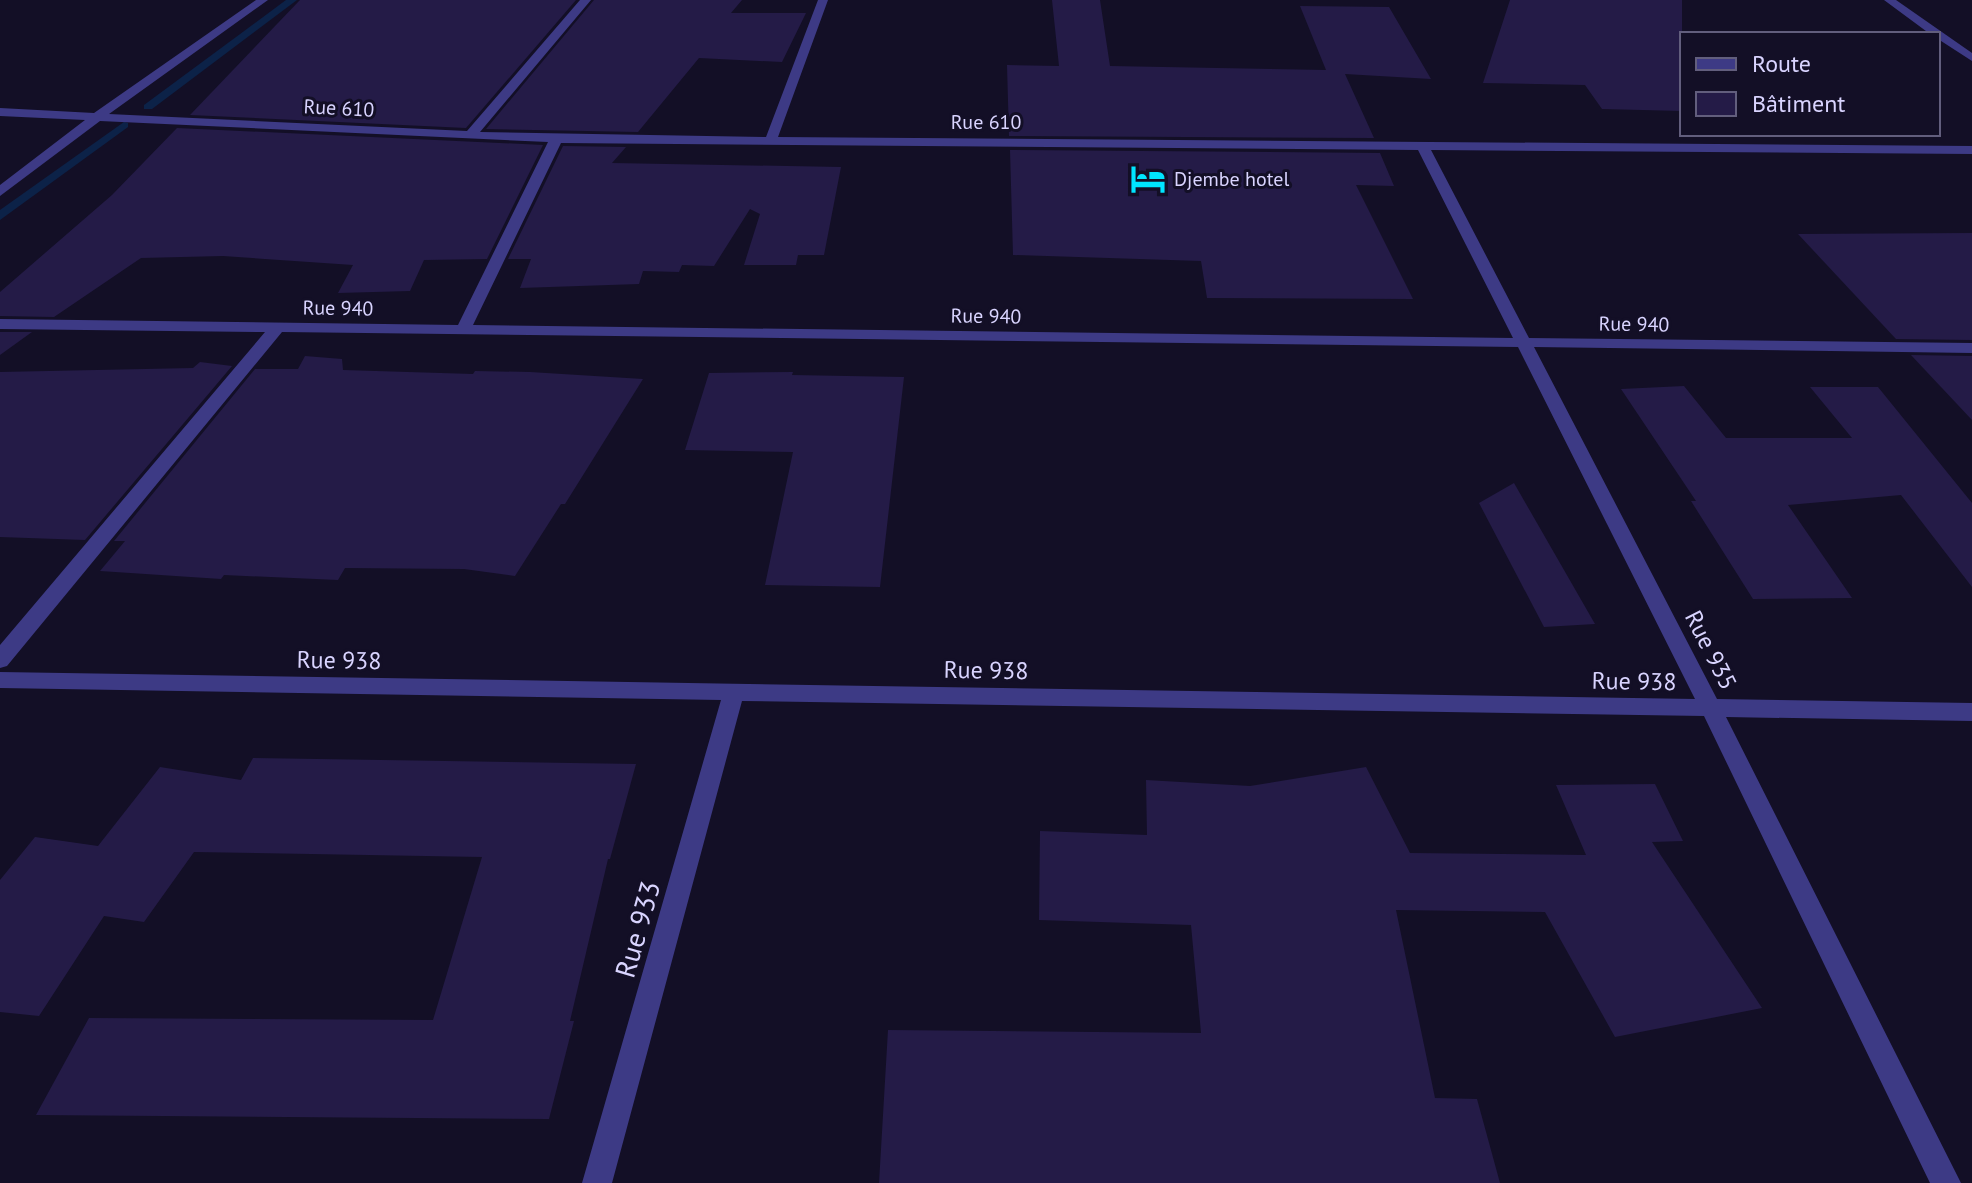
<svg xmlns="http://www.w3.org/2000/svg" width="1972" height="1183" font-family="'PT Sans',sans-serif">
<rect width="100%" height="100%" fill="#130f26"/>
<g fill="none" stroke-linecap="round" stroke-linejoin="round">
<g fill="#0c2248" fill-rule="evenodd">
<polygon points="286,0 297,0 152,109 144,109 144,105"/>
<polygon points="124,122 128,123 128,127 0,220 0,210"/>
</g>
</g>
<g fill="#241b47">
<polygon points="300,0 576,0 466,128 190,115"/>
<polygon points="594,0 742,0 731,13 806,13 782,62 699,58 638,132 486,129"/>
<polygon points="1052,0 1100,0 1110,66 1326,70 1300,6 1389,7 1431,79 1345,74 1374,138 1009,136 1007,65 1059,66"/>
<polygon points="1510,0 1682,0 1682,111 1602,109 1585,85 1483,83"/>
<polygon points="177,128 543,145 487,259 424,260 410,291 338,293 353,265 223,256 141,258 54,317 0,316 0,292 112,195"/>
<polygon points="563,146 626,147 612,163 841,167 824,255 798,255 796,265 744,265 760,214 750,209 714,266 682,265 679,272 643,271 639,284 520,288 531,259 508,259"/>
<polygon points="1010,150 1380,153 1394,186 1356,185 1413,299 1207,298 1201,261 1013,255"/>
<polygon points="1972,233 1972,340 1896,339 1798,234"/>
<polygon points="0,332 32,332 0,355"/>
<polygon points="1911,355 1972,356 1972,420"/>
<polygon points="305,356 342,359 343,370 473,374 475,371 530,372 643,379 565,504 561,504 515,576 464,569 345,568 338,580 224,575 221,579 100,571 125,541 114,541 255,369 298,369"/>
<polygon points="200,362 232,366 85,540 0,537 0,372 193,368"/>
<polygon points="793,372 792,375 904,377 880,587 765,585 793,452 685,450 709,373"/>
<polygon points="1684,386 1726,438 1852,438 1810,387 1878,387 1972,503 1972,587 1901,495 1788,505 1852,598 1753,599 1691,501 1696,501 1621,389"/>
<polygon points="1514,483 1595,624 1544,627 1479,503"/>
<polygon points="253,758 636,764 610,859 608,859 570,1021 574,1021 549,1119 36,1115 89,1018 433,1020 482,857 194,852 144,922 104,916 39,1016 0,1012 0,880 35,837 98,846 160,767 241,780"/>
<polygon points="1366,767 1410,853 1586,855 1556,785 1655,784 1683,841 1652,842 1762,1008 1615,1037 1545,912 1396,910 1435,1098 1477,1099 1500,1183 879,1183 888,1030 1201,1033 1191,925 1039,920 1040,831 1147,835 1146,780 1250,786"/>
</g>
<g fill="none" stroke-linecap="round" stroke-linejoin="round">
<g fill="#3d3a85" fill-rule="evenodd">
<path d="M256 0H268L109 114 467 131 580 0H591L480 132 766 137 818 0H828L778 137 1972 146V154L1431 150 1529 338 1972 343V353L1534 347 1717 699 1972 703V721L1726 717 1961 1183H1930L1704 716 742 701 612 1183H582L721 700 0 688V672L1695 699 1518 347 282 332 7 666 0 668V645L265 332 0 329V319L458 325 548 142 100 121 0 196V185L85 120 0 116V108L94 113ZM561 143 1418 150 1513 338 473 325Z"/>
<polygon points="1884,0 1896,0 1972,53 1972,61 1938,39 1938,34 1930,34"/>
</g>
</g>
<defs>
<g id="hotel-bare" transform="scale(2.76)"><path d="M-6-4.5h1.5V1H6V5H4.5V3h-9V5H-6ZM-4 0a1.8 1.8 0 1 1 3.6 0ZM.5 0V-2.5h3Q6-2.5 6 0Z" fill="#00e5ff" stroke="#130f26" stroke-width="2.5" paint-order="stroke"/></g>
</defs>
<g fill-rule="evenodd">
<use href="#hotel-bare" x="1148" y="179"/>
</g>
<g text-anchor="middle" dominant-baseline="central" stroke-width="6" stroke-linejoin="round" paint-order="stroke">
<g font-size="20" fill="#d9d4ff" stroke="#130f26">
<text transform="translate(339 108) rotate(3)">Rue 610</text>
<text x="986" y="122">Rue 610</text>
<text transform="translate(338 308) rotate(1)">Rue 940</text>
<text transform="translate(986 316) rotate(1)">Rue 940</text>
<text transform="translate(1634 324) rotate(1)">Rue 940</text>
</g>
<g font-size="20" fill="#d9d4ff" stroke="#130f26" text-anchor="start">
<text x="1174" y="179">Djembe hotel</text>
</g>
<g font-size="24" fill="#d9d4ff" stroke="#130f26">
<text transform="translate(1711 650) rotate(63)">Rue 935</text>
<text transform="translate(339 660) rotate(1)">Rue 938</text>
<text transform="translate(986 670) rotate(1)">Rue 938</text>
<text transform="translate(1634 681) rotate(1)">Rue 938</text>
</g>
<g font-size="28" fill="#d9d4ff" stroke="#130f26">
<text transform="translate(637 929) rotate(-74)">Rue 933</text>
</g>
</g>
<rect x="1680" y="32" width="260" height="104" fill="#130f26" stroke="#625e7d" stroke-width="2"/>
<rect x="1696" y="58" width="40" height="12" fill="#3d3a85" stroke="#625e7d" stroke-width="2"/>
<text x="1752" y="72" font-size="24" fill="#d9d4ff">Route</text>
<rect x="1696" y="92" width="40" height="24" fill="#241b47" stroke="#625e7d" stroke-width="2"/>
<text x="1752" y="112" font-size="24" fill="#d9d4ff">Bâtiment</text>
</svg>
